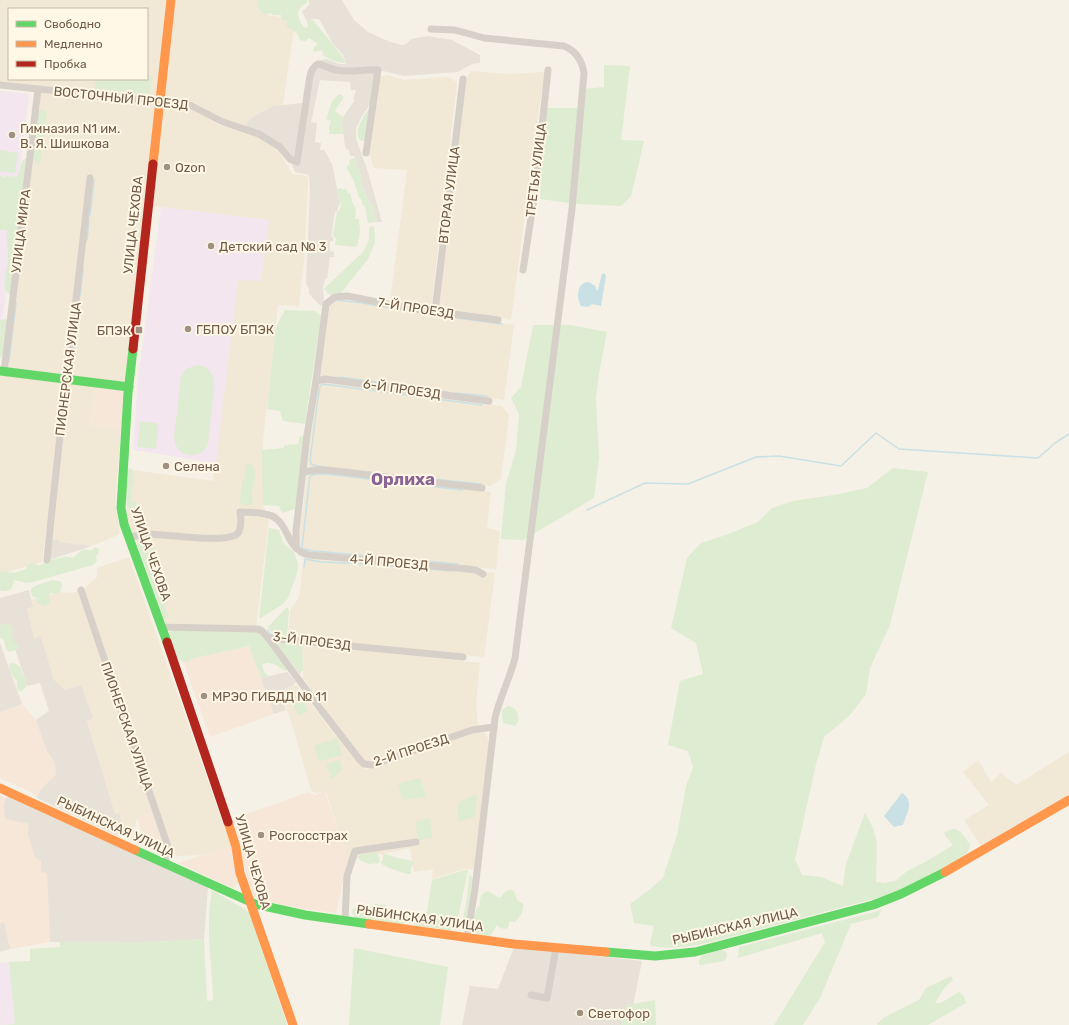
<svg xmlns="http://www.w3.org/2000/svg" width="1069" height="1025" font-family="Rubik,sans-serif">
<rect width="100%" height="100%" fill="#f5f1e6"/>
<g fill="#f1e8d6" fill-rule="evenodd">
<path d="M0 0H167L156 98 0 82ZM9 9H147V79H9Z"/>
<polygon points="175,0 258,0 257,8 266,15 295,19 283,105 273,106 258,114 248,121 246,126 224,119 193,102 163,99"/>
<polygon points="471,71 507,74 545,72 539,109 511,320 438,310 466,79"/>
<polygon points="388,75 404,80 447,77 457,82 431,309 390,302 407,170 374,168 369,151 380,77"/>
<polygon points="40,93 155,105 126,383 7,368"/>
<polygon points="162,106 192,109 221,126 255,135 279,151 292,174 307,176 308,180 304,262 299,306 278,305 263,440 263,505 269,519 256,627 166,623 127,518 125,469 213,481 238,279 261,281 269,220 152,206"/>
<polygon points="337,299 514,325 504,400 319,375 327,307"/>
<polygon points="0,374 64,382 42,562 0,574"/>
<polygon points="325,381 502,406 509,415 501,479 490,486 307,466 317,387 321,383"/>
<polygon points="70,383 95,386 90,426 121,429 115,505 120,534 92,546 59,542 51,539"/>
<polygon points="316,472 491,492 487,528 500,531 496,569 305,552 298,547 307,475"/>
<polygon points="129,557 231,846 202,855 176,856 160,843 150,813 137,818 132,839 116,835 121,819 120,813 115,814 87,720 92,718 81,685 65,690 54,680 41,636 34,638 27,609 33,607 32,600 51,595 58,592 73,593 86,587 97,577 97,568"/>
<polygon points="304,557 495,573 484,657 288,638 290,610 299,598"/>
<polygon points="302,644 480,663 476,702 478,726 367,762 358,754 333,722 303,678"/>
<polygon points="293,685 298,686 327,725 366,770 479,731 486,734 489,742 474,869 464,869 432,879 433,869 414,872 410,848 348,861 326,791 315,793 311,790 294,731 285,705 279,692"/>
<polygon points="1069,752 1069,801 981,846 964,820 989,805 963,772 978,760 991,782 1001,773 1016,785"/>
</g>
<g fill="#f6e7d9">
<polygon points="95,386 125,390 121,429 90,426"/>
<polygon points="249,646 274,714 210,737 183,661"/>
<polygon points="22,704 36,720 47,751 51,756 55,765 56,776 46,784 40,791 38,796 0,778 0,712"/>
<polygon points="325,791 348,861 336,913 291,907 254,898 242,859 243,850 233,819 309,792 315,795"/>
<polygon points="0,795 6,798 4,804 29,823 41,861 47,874 50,942 10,949 4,923 0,924"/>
<polygon points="151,813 160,843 150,845 145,842 137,818"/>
<polygon points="231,846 239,883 232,888 178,863"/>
</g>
<g fill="#e7e1d7">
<polygon points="308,0 342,0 354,20 368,32 390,42 402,45 406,44 411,39 428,36 452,40 480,55 480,63 472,64 458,72 404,76 375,69 372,101 362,116 356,128 356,139 367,169 382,222 377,222 372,204 370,205 360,180 362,179 354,156 350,156 349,149 347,150 345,146 342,123 344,118 343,117 355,100 353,99 356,90 351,90 350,82 320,80 311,122 317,123 315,142 321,143 320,150 324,150 332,164 340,203 337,211 335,212 331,237 333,237 333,241 330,241 330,251 334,252 334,257 330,257 327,278 325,279 323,288 324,302 321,306 309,294 309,289 306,284 310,190 309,175 295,172 288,154 246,126 248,121 258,114 273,106 303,103 318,61 326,59 339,64 346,64 343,55 333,44 319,19 313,19 307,21 302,12 310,4"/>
<polygon points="51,539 59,540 59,542 92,546 49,560"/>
<polygon points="29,590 33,607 27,609 34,638 41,636 54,680 65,690 81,685 93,718 87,721 115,814 120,813 121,819 116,835 37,798 40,791 46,784 56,775 55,765 51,756 47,751 36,720 49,711 40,683 27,686 7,624 0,625 0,598"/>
<polygon points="0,643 22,704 0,712"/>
<polygon points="287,672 296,682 293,685 279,692 286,710 274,714 261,678"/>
<polygon points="9,796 208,887 204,939 137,943 50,942 47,874 41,871 41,861 35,857 28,834 29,824 5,819 4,804 6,798"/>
<polygon points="4,922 10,949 0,952 0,924"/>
<polygon points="514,947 642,961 629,1025 462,1025 470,986 498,989"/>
</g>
<g fill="#f3e6ef">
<polygon points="0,91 29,94 19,178 0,175"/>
<polygon points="161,207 269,220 261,281 238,280 216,463 133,450 138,379"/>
<polygon points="0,223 14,225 0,341"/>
<polygon points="9,962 15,1024 0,1025 0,963"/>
</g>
<g fill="#deecd1">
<path d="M257 0H307V3C300 5 296 11 299 19 300 22 303 26 305 28L308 27 307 21 313 20 342 56 346 63C337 63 330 60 323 55L322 50 313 52 314 47 318 44 309 38 305 41 300 40 297 33 286 26 288 21 282 20 281 15H272L271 13 265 15 256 6 258 3Z"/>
<polygon points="604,65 630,66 621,140 644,141 631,196 621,206 577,204 540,199 542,156 547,108 582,108 583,89 604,87"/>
<polygon points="147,76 152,77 150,94 95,89 96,79 147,79"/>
<polygon points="339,94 344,97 335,111 344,118 342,124 343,134 329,134 329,127 331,121 326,119 332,101"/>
<path d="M369 109 365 140 361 141C352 133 363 117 369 109Z"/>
<polygon points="39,110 44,110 47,113 40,165 33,159"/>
<polygon points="0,150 18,153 15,173 0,171"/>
<polygon points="355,158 362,179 360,180 370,205 373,204 377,222 368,223 365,205 363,206 361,199 359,198 353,178 352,178 346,166 350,165 349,160"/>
<path d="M26 159 28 161 20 227 17 233 19 247 11 294 7 293C1 281 9 269 8 256 8 247 6 240 7 230H0V175L4 177 7 176 17 177C21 172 20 165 23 160Z"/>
<polygon points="341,188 343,190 346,189 348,193 350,193 352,202 356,209 355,219 359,219 360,231 357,247 335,245 336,238 333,236 337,211 339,211 341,205 337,189"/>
<polygon points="374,226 375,242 368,259 341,293 332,297 324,289 363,252 369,240 369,227"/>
<polygon points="285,310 315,311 321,316 305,424 283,421 280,411 267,409 275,333 277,325"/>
<polygon points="7,319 4,352 0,359 0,320"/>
<polygon points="533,325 571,325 607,332 599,373 596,399 599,458 594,498 523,540 501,539 506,483 516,451 519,414 511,398 521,387"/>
<path d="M197 365C208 366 214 373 214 385L208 444C200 462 176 458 174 438L181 377 186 369Z"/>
<polygon points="140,422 158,423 156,449 138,447"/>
<polygon points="300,436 304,437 295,509 282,513 279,506 263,505 262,450 283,448 285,445 298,444"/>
<path d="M248 463 252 464C258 474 254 482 252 492 251 496 254 499 252 504L248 505 242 504 240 501 242 482 245 477V466Z"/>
<polygon points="130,468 132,469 134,480 131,491 131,500 133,503 136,501 137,502 135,508 132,510 129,509 126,499 128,469"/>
<path d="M893 468 928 472 890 625 870 668 866 694 850 715 824 737 816 764 795 859 802 875 821 877 843 886 846 864 865 813 873 828 877 843 876 882 884 883 895 881 907 871 927 861 953 845 946 837 944 833C947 832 950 829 953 829 960 828 967 840 970 845L968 852 954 862 899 890 874 899C834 909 795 920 756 930 722 939 686 952 651 946L650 942 654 926 634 923 630 904 649 890 663 878 677 835 686 786 693 767 688 751 668 745 680 681 703 674 696 643 671 628 687 558 701 543 726 535 758 522 772 508 793 501 834 495 867 488Z"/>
<polygon points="269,528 279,530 283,543 294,552 298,564 297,573 288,598 283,604 259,619"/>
<polygon points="143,541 148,546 151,543 154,544 159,579 163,587 163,598 168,618 164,619 138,547 138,543"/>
<path d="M95 547 99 549V552L96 556 97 561 93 565 33 582 26 583 14 580 12 588 7 591H2L0 590V571L14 573 26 569 28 565 32 563 40 566C43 561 58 558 64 557 67 556 70 558 73 558L82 550H92Z"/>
<path d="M52 580 60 581 62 584 61 591 56 594 50 593V602L45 606 37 603 36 597H33L31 593V589C37 583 45 584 52 580Z"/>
<path d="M286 608H288L289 610 287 636C279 635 272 635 268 627Z"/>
<path d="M5 623H8L13 628C12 633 11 639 15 642 16 644 18 644 19 646 17 651 13 651 9 652L6 649 4 640 0 638V625Z"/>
<path d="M173 630 257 632 260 633 288 669 285 671C277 666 271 660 262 665L264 672 268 676 261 678 249 646 191 659 189 661 183 662 175 656 168 634 170 632Z"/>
<polygon points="277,641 302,645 303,670 300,674 276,644"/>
<path d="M12 663C19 663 21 668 22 674L26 677V687L21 692 17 689V681C13 676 9 671 9 664Z"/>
<polygon points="299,694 308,711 299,716 290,698"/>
<path d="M508 706C518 707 522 719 515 726L503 723 502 710Z"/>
<polygon points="337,738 342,755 319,761 314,746"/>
<polygon points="339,760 342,769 332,780 326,764"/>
<polygon points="420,778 426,797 402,800 398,784"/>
<polygon points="477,794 475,817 459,822 457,814 459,802"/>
<polygon points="430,818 432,838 419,840 415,822"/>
<path d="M376 852 380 859 379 863 369 864 360 860 359 857 361 854C366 853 369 854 376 852Z"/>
<path d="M383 853 397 858 413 861 414 862 411 868V874C407 875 384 867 381 863L383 859Z"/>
<path d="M465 870H468L458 917 432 916 433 918C442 920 454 916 450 931L445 932 438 928 416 926 413 922 418 918 420 912H427L432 880Z"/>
<path d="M469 875H470L473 879 466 922 462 929 458 928C459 925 461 923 462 920 467 905 468 890 469 875Z"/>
<path d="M212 890 249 912 287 1025H3L15 1024 9 962 30 961V949L60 947V942L137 943 204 939 207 1001 213 1000C212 963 205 928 212 890Z"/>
<path d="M510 890 514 891 517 900 523 904C524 910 520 918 515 922L510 921 508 928C503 930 500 928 497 925L490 936 476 934 473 931C472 921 474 912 480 905 479 898 481 894 487 891L500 898 506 891Z"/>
<path d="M375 904 386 905 388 907 389 912 406 914 409 916V922C401 926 388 926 380 921L372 922 355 918 352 912 353 909C361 905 365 910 375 904Z"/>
<polygon points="882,910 878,917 851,924 820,998 803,1025 774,1025 825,942 822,933 738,958 739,947"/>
<polygon points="354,948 448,967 440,1025 349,1025"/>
<polygon points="721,950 725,951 727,954 726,959 724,961 701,965 699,964 699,960 702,955"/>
<polygon points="951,976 953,980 945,987 935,1003 941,1003 959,992 964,996 966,1003 928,1025 878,1025 877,1024 885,1017 919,1000 926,988"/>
<polygon points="655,1000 656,1025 621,1025 626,1005"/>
</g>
<g fill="#c9e0e5">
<path d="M604 273 606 276 601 306 592 304 588 307 581 306C576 297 577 282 589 282L595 286 597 291 598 289 602 274Z"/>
<path d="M902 793C915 801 907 813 903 825L894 827 884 816Z"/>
</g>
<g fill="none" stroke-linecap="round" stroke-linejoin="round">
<g stroke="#c9e0e5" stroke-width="1.5">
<polyline points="90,215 94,180"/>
<polyline points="87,240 89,221"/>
<polyline points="80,296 83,269"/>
<polyline points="337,300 362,303 392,308"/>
<polyline points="450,317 502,324"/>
<polyline points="78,320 79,301"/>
<polyline points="67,345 68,340"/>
<polyline points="74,351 77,331"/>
<polyline points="9,361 16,303"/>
<polyline points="340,377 447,392"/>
<polyline points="455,393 487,396"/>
<polyline points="324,467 312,465 310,460 317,405 320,386 323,384 482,405"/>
<polyline points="432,479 481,484"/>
<polyline points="587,510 645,483 688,484 756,457 779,456 841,466 876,433 899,449 1038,458 1055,443 1069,434"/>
<polyline points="458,564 314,551 304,549 302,547 310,476 316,474 327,474 462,490"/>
<polyline points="304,567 305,559 321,562 368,564 453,571"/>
<polyline points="268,630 269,633 273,635"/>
</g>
<g stroke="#d7d0c9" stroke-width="7">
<path d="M431 29 455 30 484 38 564 46C576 51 582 60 584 73L572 209 515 658C510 678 500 697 495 718L475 889 467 938"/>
<path d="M0 85 190 105 223 122 259 134 280 147 290 159 297 162 309 82C310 75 311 68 318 64 324 65 330 69 336 70 350 73 364 69 378 70L366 153"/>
<polyline points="523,270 535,192 548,70"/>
<polyline points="435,311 463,79"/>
<polyline points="4,372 38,89"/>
<polyline points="316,381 325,379 489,401"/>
<polyline points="304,472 315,470 327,470 482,488"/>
<path d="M130 537C135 536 140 535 145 534 162 533 228 545 238 533 242 527 241 518 240 512 250 512 262 512 272 516 287 523 287 544 301 552 303 554 307 554 310 555L468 569 476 570 483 574"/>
<polyline points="296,548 296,531 307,435 316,381 326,304 335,297 347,296 408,308 498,320"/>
<path d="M47 560C59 432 76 305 90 178"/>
<polyline points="81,590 167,844 168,853 165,863"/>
<polyline points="162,627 258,629 262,631 268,638 463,657"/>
<polyline points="268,638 322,711 360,760 364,764 372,765 472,730 494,727"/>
<polyline points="345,921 347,876 355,851 416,842"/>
<polyline points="531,995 547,998 556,948"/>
</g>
<g stroke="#63d668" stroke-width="9">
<polyline points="133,349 128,393 121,508 124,524 167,642"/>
<polyline points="0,371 129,387"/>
<polyline points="135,850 255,904 305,915 369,924"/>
<polyline points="606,952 655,956 695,952 873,905 901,894 945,872"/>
</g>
<g stroke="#ff974d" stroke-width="9">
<polyline points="153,164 171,0"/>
<polyline points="0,788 135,850"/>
<polyline points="228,822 236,847 240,873 293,1025"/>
<polyline points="945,872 1069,800"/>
<polyline points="369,924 514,944 606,952"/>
</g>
<g stroke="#b3261e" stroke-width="9">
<polyline points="133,349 153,164"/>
<polyline points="167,642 228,822"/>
</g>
</g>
<g fill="#9f907f" stroke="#fff8e6" stroke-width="1.5">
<circle cx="12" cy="135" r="4"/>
<circle cx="167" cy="167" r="4"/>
<circle cx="211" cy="246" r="4"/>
<circle cx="188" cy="329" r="4"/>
<rect x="135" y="326" width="8" height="8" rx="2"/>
<circle cx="166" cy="466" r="4"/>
<circle cx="204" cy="696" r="4"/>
<circle cx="261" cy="835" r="4"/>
<circle cx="580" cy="1013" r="4"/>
</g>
<g text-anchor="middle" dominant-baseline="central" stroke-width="4" stroke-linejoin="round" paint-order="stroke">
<g font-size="13" fill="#715b48" stroke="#fff8e6">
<text transform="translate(121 98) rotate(6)">ВОСТОЧНЫЙ ПРОЕЗД</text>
<text transform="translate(536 170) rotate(-83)">ТРЕТЬЯ УЛИЦА</text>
<text transform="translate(449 195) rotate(-83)">ВТОРАЯ УЛИЦА</text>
<text transform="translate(133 225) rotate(-84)">УЛИЦА ЧЕХОВА</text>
<text transform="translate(21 231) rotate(-83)">УЛИЦА МИРА</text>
<text transform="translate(416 308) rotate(9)">7-Й ПРОЕЗД</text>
<text transform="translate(68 369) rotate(-83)">ПИОНЕРСКАЯ УЛИЦА</text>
<text transform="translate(402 389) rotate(8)">6-Й ПРОЕЗД</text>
<text transform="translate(151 554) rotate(71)">УЛИЦА ЧЕХОВА</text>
<text transform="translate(389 562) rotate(5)">4-Й ПРОЕЗД</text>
<text transform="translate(312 641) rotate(7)">3-Й ПРОЕЗД</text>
<text transform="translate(127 726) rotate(71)">ПИОНЕРСКАЯ УЛИЦА</text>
<text transform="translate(411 750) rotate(-18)">2-Й ПРОЕЗД</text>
<text transform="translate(116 827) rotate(25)">РЫБИНСКАЯ УЛИЦА</text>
<text transform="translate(253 862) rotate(74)">УЛИЦА ЧЕХОВА</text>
<text transform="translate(420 918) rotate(8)">РЫБИНСКАЯ УЛИЦА</text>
<text transform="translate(735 926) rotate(-13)">РЫБИНСКАЯ УЛИЦА</text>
</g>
<g font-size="13" fill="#715b48" stroke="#fff8e6" text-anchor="start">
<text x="20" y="128">Гимназия N1 им.<tspan x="20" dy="15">В. Я. Шишкова</tspan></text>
<text x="175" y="167">Ozon</text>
<text x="219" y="246">Детский сад № 3</text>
<text x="196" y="329">ГБПОУ БПЭК</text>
<text x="131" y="330" text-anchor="end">БПЭК</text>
<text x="174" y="466">Селена</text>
<text x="212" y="696">МРЭО ГИБДД № 11</text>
<text x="269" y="835">Росгосстрах</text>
<text x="588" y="1013">Светофор</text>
</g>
<g font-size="17" font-weight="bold" fill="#8a6495" stroke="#fff8e6">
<text x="403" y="479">Орлиха</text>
</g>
</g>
<rect x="8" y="8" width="140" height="72" fill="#fff8e6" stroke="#c6b9a7"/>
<rect x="16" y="21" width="20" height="6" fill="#63d668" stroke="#c6b9a7"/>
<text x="44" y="28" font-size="12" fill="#715b48">Свободно</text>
<rect x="16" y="41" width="20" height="6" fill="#ff974d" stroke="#c6b9a7"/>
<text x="44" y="48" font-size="12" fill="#715b48">Медленно</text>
<rect x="16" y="61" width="20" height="6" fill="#b3261e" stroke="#c6b9a7"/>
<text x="44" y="68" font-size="12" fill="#715b48">Пробка</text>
</svg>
